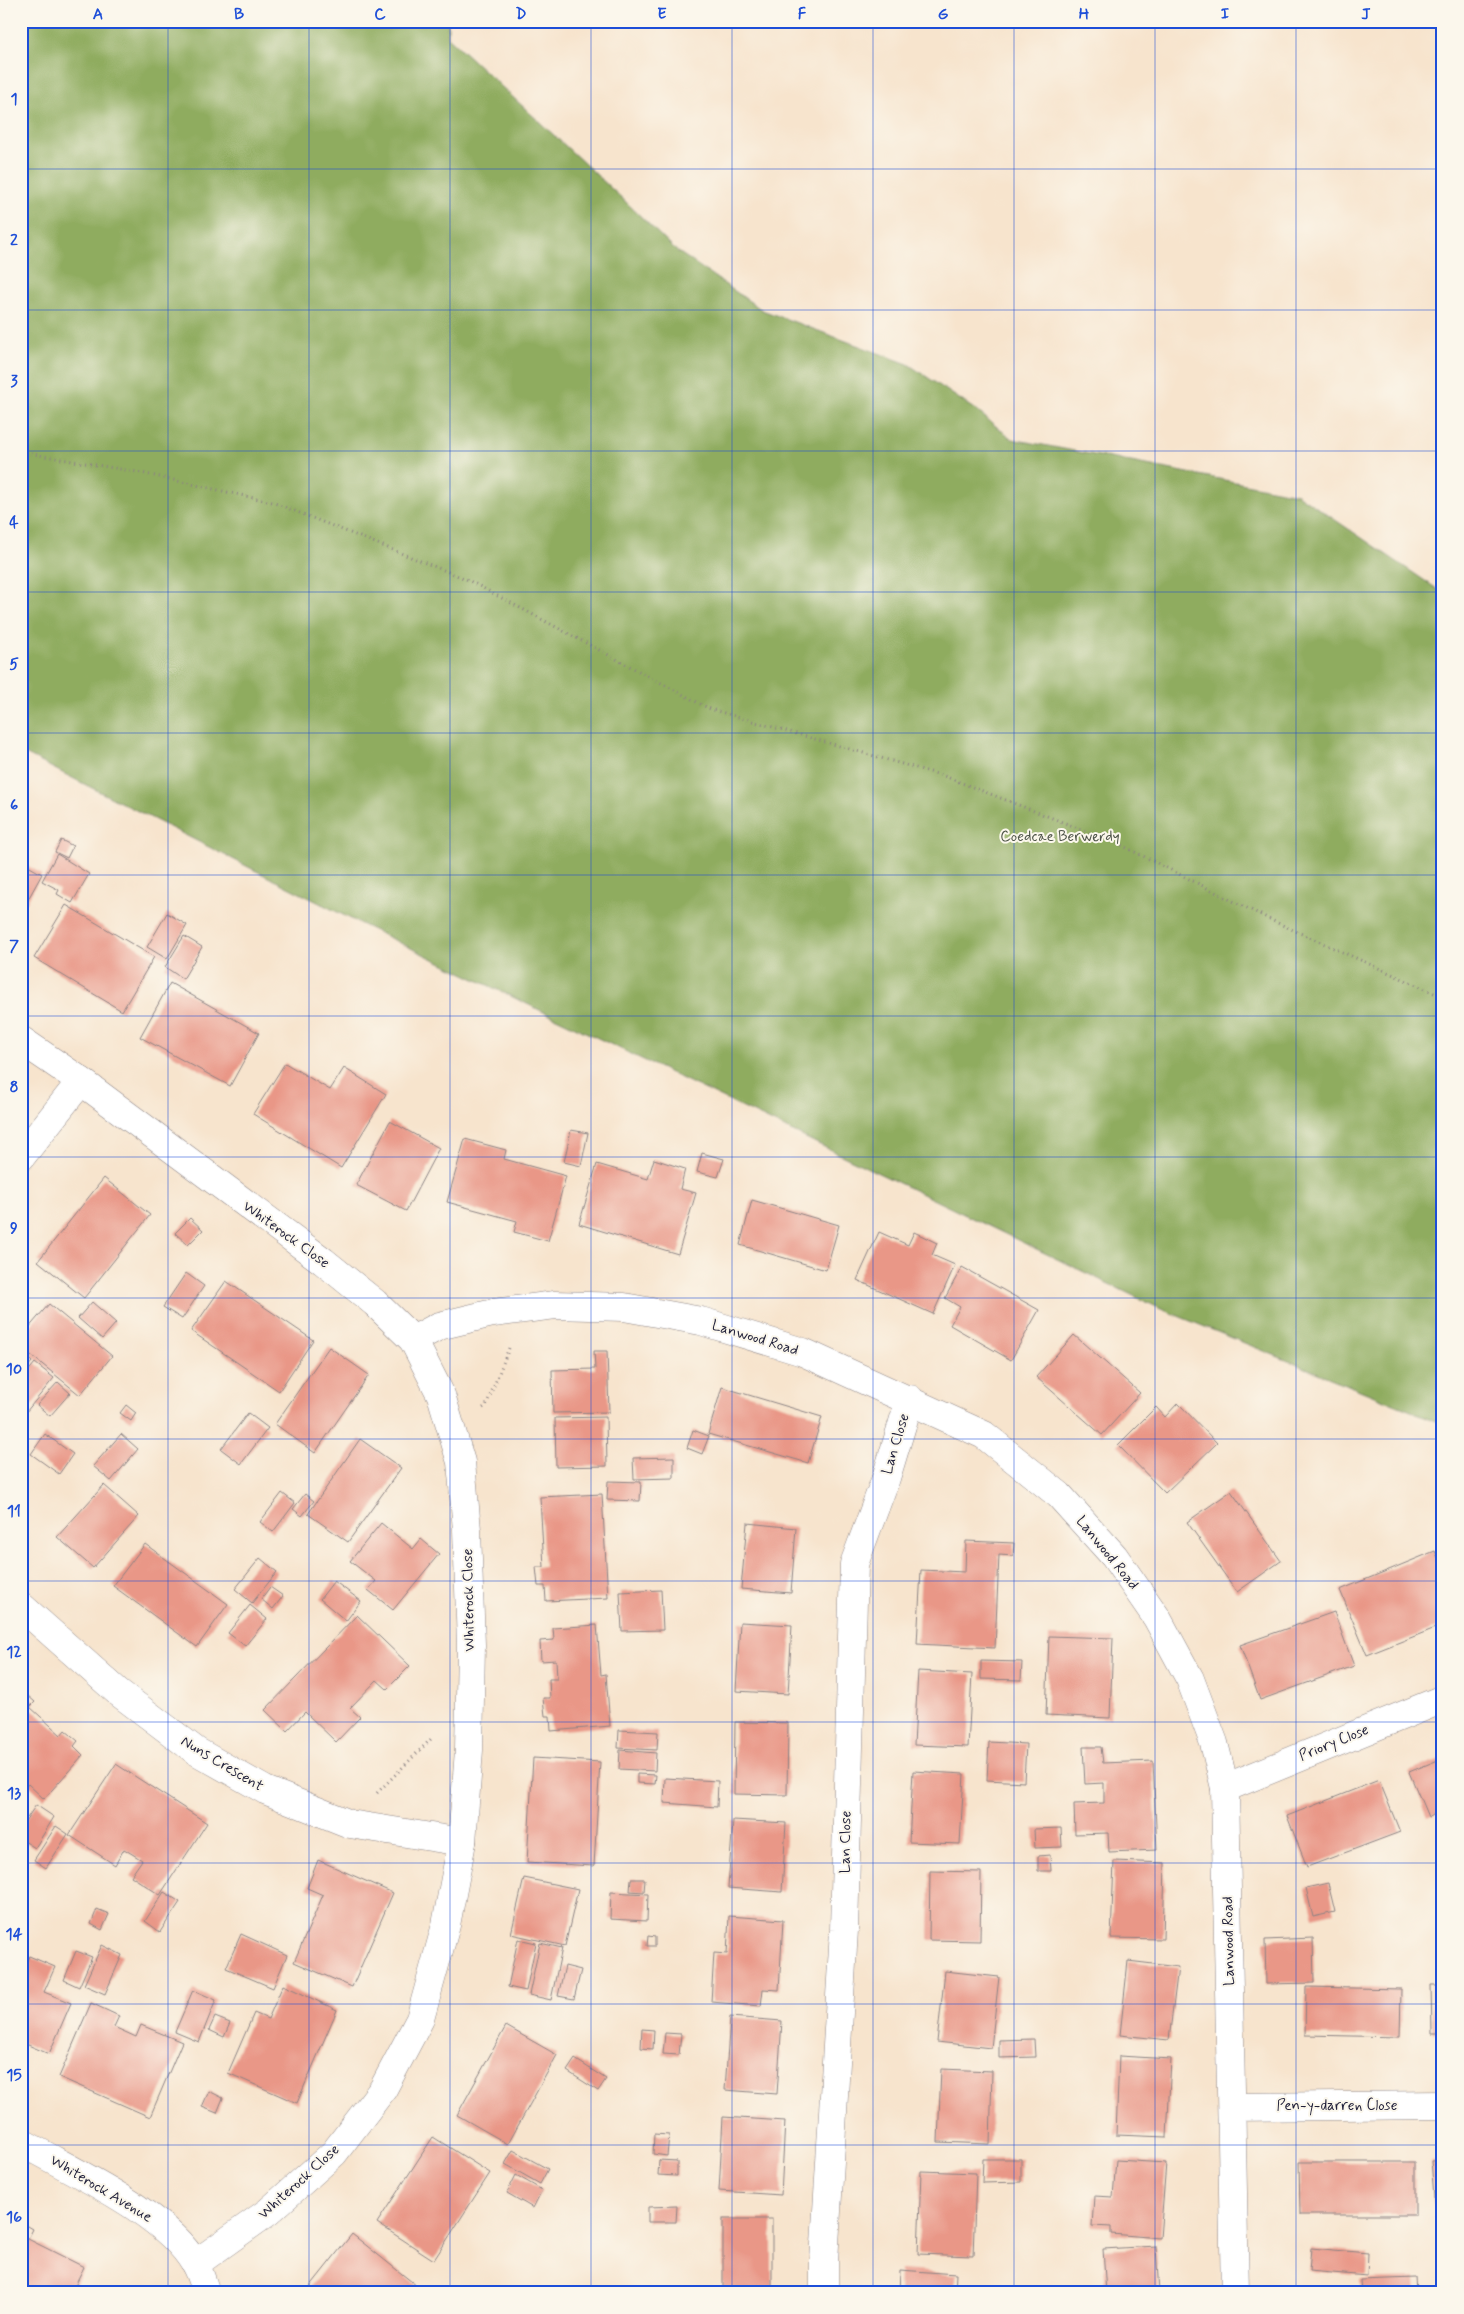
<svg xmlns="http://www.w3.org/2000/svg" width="1464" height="2314" font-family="Mynerve,sans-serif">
<rect width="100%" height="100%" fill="#fbf7ec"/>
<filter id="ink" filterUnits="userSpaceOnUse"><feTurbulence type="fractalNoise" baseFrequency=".02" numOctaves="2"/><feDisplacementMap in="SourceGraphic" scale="10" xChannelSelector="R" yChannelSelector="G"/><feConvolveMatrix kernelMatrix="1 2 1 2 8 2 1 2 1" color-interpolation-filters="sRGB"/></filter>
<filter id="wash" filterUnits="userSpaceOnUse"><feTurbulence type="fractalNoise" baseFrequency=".0096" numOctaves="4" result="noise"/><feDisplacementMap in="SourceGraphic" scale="20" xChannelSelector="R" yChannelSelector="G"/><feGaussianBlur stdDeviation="1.12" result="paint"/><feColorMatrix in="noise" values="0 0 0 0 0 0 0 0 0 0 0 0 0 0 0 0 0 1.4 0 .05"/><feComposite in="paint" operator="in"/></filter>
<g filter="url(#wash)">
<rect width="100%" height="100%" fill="#f7e4cd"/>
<polygon fill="#8fac5f" stroke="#58674d" points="21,21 448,21 448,37 627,203 674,249 762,310 908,364 977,411 1012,439 1297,494 1443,593 1443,1424 1161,1309 365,926 21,752"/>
<g id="blocks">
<g fill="#e99787">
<polygon points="61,840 73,846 67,858 55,852"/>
<polygon points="57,854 89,874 72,903 57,894 59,890 42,881"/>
<polygon points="21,862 42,874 21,912"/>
<polygon points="66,905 154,957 122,1011 34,958"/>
<polygon points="167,913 187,925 167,959 147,947"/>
<polygon points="184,936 202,947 183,979 165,967"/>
<polygon points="170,983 259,1033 230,1086 140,1037"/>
<polygon points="285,1063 330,1090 344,1068 386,1094 341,1168 253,1114"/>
<polygon points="390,1121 439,1148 406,1211 356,1185"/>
<polygon points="571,1130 588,1133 581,1166 564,1162"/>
<polygon points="465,1139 506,1150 504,1159 566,1176 548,1241 514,1232 517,1221 447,1202"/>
<polygon points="702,1153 724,1159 718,1177 697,1172"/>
<polygon points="654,1159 685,1169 680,1189 696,1193 678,1254 579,1224 597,1164 648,1179"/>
<polygon points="104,1178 150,1215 84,1298 38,1261"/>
<polygon points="752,1200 839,1225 826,1270 740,1245"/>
<polygon points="190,1218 203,1230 188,1245 175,1233"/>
<polygon points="879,1232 908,1245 914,1232 937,1243 932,1255 955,1265 933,1314 857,1280"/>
<polygon points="962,1267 1039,1310 1011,1360 950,1325 960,1307 945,1298"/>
<polygon points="186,1273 204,1286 182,1319 163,1307"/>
<polygon points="226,1281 313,1340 279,1391 191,1331"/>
<polygon points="92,1302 116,1323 102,1339 78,1318"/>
<polygon points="49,1304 112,1356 80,1395 21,1347 21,1337"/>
<polygon points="1074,1335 1140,1393 1102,1435 1036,1377"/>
<polygon points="329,1347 369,1375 315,1453 275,1424"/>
<polygon points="594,1351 607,1351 609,1412 553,1413 552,1370 595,1369"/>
<polygon points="21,1352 32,1362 21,1375"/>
<polygon points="35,1363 54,1378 21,1418 21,1380"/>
<polygon points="58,1382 70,1393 50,1416 37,1405"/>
<polygon points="722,1387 822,1417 808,1463 708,1434"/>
<polygon points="1178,1403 1217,1443 1165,1493 1118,1445 1156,1407 1165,1417"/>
<polygon points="126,1405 136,1413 131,1421 120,1413"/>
<polygon points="248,1413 268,1428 241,1464 221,1449"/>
<polygon points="606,1417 607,1466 556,1467 555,1418"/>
<polygon points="693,1430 709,1436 702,1454 687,1448"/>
<polygon points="45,1434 73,1454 59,1474 31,1454"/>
<polygon points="121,1434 138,1449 111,1481 93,1466"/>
<polygon points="360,1439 401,1468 348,1542 308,1514"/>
<polygon points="674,1457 674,1478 634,1479 633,1458"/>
<polygon points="608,1481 641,1482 640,1501 607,1500"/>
<polygon points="104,1485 139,1516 93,1568 57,1537"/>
<polygon points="1231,1491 1281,1561 1237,1592 1187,1522"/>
<polygon points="282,1493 295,1503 273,1532 260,1522"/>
<polygon points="305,1494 314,1501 302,1516 293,1509"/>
<polygon points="602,1494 608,1598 546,1601 545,1586 538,1586 536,1567 544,1567 540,1497"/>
<polygon points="381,1523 413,1549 421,1539 439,1554 393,1610 368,1590 376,1581 350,1561"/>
<polygon points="747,1523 796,1528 791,1593 741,1589"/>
<polygon points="966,1541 1014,1543 1013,1556 999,1555 995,1648 917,1644 921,1570 965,1572"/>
<polygon points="145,1544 228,1604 197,1647 113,1586"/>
<polygon points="1435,1551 1443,1569 1443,1625 1367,1655 1340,1590"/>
<polygon points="260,1558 277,1572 252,1603 235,1589"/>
<polygon points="334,1581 361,1601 346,1621 320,1599"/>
<polygon points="270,1587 283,1596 273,1609 261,1599"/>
<polygon points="661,1590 663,1630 622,1631 620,1592"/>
<polygon points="250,1605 267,1619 245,1646 228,1633"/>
<polygon points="1334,1612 1354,1666 1260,1700 1240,1645"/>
<polygon points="357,1615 410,1666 387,1689 377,1680 350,1708 360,1717 336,1742 305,1712 287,1731 265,1710"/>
<polygon points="740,1622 792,1625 788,1694 736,1691"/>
<polygon points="597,1625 601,1675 606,1674 610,1726 551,1731 550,1716 545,1716 543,1698 550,1698 549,1679 557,1679 556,1660 541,1661 540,1641 554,1640 553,1628"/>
<polygon points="1049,1636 1113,1638 1110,1718 1046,1715"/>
<polygon points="981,1661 1022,1662 1021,1680 981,1679"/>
<polygon points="918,1671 972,1674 968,1747 914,1745"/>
<polygon points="21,1690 35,1702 30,1707 61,1735 65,1730 78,1741 74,1746 83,1755 44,1799 28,1784 21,1792"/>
<polygon points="735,1722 788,1723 787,1795 734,1794"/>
<polygon points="619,1730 658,1732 657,1750 618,1748"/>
<polygon points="989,1742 1026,1744 1024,1782 987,1780"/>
<polygon points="1083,1747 1101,1747 1103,1763 1153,1761 1157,1850 1109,1852 1108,1833 1075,1834 1074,1804 1104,1803 1104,1783 1085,1784"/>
<polygon points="620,1750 656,1753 655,1771 619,1769"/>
<polygon points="533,1758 600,1762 594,1866 527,1862"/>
<polygon points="1443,1758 1443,1811 1428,1817 1409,1772"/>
<polygon points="116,1764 207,1823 160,1895 131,1876 142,1860 124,1849 115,1865 69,1835"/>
<polygon points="913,1771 964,1774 960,1844 909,1842"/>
<polygon points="637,1774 656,1775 655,1784 637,1783"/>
<polygon points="665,1778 718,1781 717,1807 664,1803"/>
<polygon points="1379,1780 1400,1832 1307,1867 1287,1816"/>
<polygon points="36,1805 54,1817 35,1848 21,1839 21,1827"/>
<polygon points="733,1820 786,1823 782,1892 728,1888"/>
<polygon points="56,1826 68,1834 46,1868 34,1860"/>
<polygon points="1061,1828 1062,1847 1035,1848 1034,1829"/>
<polygon points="1050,1855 1051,1871 1038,1871 1038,1856"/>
<polygon points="318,1860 393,1893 352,1987 294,1962 323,1895 307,1888"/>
<polygon points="1114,1861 1165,1863 1163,1939 1111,1938"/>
<polygon points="930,1871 981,1872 980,1941 929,1940"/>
<polygon points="524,1878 578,1889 565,1946 511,1934"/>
<polygon points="631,1879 645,1879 644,1892 630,1891"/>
<polygon points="1328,1883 1335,1912 1313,1917 1306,1888"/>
<polygon points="164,1892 180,1902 160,1932 145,1921"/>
<polygon points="611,1892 648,1894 647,1921 610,1919"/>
<polygon points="97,1909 109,1914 102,1930 91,1924"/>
<polygon points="729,1916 783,1920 779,1990 763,1989 761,2006 711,2002 714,1953 727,1954"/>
<polygon points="241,1934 287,1955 273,1988 226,1968"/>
<polygon points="648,1936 655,1937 655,1946 647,1946"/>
<polygon points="1313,1938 1314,1983 1266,1984 1265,1940"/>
<polygon points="518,1939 536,1943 526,1991 508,1987"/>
<polygon points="540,1943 562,1948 551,2000 529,1995"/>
<polygon points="102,1945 122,1955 105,1994 84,1985"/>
<polygon points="76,1951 92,1957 79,1987 64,1980"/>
<polygon points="29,1956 55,1967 44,1992 71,2003 49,2054 21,2042 21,1973"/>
<polygon points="1128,1961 1178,1967 1169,2040 1120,2035"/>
<polygon points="565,1966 581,1970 574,1999 558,1996"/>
<polygon points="945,1971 999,1977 991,2048 937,2042"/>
<polygon points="283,1985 337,2010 297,2103 228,2073 254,2013 268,2019"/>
<polygon points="1431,1985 1443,1985 1443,2034 1432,2034"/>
<polygon points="1306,1987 1401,1989 1400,2037 1305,2035"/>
<polygon points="193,1990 216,2000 199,2042 175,2032"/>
<polygon points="91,2003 119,2016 114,2027 136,2037 141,2025 182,2042 150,2117 59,2077"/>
<polygon points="215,2017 230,2023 224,2037 209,2030"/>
<polygon points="730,2017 782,2021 777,2094 725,2090"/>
<polygon points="506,2026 557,2055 508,2144 457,2115"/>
<polygon points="642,2029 654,2030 653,2049 641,2048"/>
<polygon points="665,2033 681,2034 679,2055 663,2054"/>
<polygon points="1034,2039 1035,2057 999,2058 999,2040"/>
<polygon points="1119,2056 1171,2059 1167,2137 1116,2135"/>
<polygon points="575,2059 606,2079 598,2091 567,2071"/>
<polygon points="941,2069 992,2071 990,2144 938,2142"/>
<polygon points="209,2091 223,2098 217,2113 202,2107"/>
<polygon points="723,2117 785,2121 781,2195 719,2191"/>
<polygon points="654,2134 669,2135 667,2156 653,2154"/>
<polygon points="433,2137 490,2173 434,2260 377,2223"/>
<polygon points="513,2150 548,2169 540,2184 505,2164"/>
<polygon points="983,2159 1021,2159 1021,2182 982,2183"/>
<polygon points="659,2160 677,2161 677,2176 658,2175"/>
<polygon points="1116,2160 1166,2163 1160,2238 1111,2234 1111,2227 1092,2226 1094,2196 1113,2197"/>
<polygon points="1443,2160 1443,2223 1436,2223 1431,2161"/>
<polygon points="1299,2162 1415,2162 1415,2215 1300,2215"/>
<polygon points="921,2171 976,2173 973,2256 918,2254"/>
<polygon points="516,2175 542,2190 533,2208 507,2193"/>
<polygon points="677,2206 676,2222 648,2222 648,2207"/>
<rect x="723" y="2219" width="49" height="72"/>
<polygon points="21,2222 33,2229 28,2239 84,2267 71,2293 21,2293"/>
<polygon points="352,2234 417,2286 411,2293 305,2293"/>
<polygon points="1156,2246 1159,2293 1106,2293 1103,2249"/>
<polygon points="1311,2248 1368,2253 1367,2276 1309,2271"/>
<polygon points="900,2270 956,2274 955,2293 899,2293"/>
<polygon points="1415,2278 1416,2293 1361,2293 1360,2280"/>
<polygon points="1006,2288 1019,2289 1019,2293 1005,2293"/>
</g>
</g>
</g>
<g filter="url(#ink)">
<use href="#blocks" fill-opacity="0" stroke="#8c8384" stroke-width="1"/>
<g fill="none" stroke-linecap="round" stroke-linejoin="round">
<g stroke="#8c8384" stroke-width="29">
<g id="minor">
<polyline points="21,1040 81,1081 323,1261 375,1303 413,1340 441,1395 461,1462 467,1530 471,1645 469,1750 462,1842 446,1925 420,2019 383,2089 334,2153 268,2212 195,2264"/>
<polyline points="21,1157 81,1081"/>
<polyline points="413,1340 439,1326 493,1313 555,1305 624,1307 701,1321 803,1352 984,1435 1059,1495 1114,1556 1157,1618 1190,1679 1214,1743 1225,1788 1235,2293"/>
<polyline points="21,1606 118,1692 196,1751 265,1790 350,1824 462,1842"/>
<polyline points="1225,1788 1443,1699"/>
<polyline points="1232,2107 1443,2105"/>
<path d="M21 2142C73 2172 165 2212 195 2264 200 2273 203 2284 206 2293"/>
<polyline points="824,2293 824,2261 844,1930 854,1564 886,1478 910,1399"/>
</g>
</g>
<g stroke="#8c8384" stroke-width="3" stroke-dasharray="1 4" stroke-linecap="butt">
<polyline points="21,452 137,472 272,502 466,579 710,709 944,776 1119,844 1271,920 1443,997"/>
<polyline points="483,1408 486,1406 509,1348"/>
<polyline points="377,1793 433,1737"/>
</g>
<use href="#minor" stroke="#fff" stroke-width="28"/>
</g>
</g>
<path fill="none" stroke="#1d4ed8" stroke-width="1" stroke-opacity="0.55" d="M168 21V2293M309 21V2293M450 21V2293M591 21V2293M732 21V2293M873 21V2293M1014 21V2293M1155 21V2293M1296 21V2293M21 169H1443M21 310H1443M21 451H1443M21 592H1443M21 733H1443M21 875H1443M21 1016H1443M21 1157H1443M21 1298H1443M21 1439H1443M21 1581H1443M21 1722H1443M21 1863H1443M21 2004H1443M21 2145H1443"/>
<g text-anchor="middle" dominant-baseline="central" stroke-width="4" stroke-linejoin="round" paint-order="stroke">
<g font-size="15" fill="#4e5449" stroke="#fbf7ec">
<text x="1060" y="837">Coedcae Berwerdy</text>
</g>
<g font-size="15" fill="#22223b" stroke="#fbf7ec">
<text transform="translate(286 1235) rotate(36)">Whiterock Close</text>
<text transform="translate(755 1338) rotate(17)">Lanwood Road</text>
<text transform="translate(896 1444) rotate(-73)">Lan Close</text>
<text transform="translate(1107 1553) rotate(51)">Lanwood Road</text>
<text transform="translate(469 1600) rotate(-91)">Whiterock Close</text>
<text transform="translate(1334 1743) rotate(-22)">Priory Close</text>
<text transform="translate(222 1764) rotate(31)">Nuns Crescent</text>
<text transform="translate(846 1842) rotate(-89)">Lan Close</text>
<text transform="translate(1229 1941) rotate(-91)">Lanwood Road</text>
<text x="1337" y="2106">Pen-y-darren Close</text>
<text transform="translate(299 2182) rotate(-42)">Whiterock Close</text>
<text transform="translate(101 2189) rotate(31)">Whiterock Avenue</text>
</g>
</g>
<rect width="1464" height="2314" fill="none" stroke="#fbf7ec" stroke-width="55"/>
<rect x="28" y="28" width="1408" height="2258" fill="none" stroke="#1d4ed8" stroke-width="2"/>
<g font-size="16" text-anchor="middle" font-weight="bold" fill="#1d4ed8">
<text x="98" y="19">A</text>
<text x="239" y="19">B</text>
<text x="380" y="19">C</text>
<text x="521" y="19">D</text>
<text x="662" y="19">E</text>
<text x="802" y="19">F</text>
<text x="943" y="19">G</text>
<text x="1084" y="19">H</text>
<text x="1225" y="19">I</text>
<text x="1366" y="19">J</text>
<text x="14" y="104">1</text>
<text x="14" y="245">2</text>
<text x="14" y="386">3</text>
<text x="14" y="527">4</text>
<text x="14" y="669">5</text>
<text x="14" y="810">6</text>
<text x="14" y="951">7</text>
<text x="14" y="1092">8</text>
<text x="14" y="1233">9</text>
<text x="14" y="1374">10</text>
<text x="14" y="1516">11</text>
<text x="14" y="1657">12</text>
<text x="14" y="1798">13</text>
<text x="14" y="1939">14</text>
<text x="14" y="2080">15</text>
<text x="14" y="2222">16</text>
</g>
</svg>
